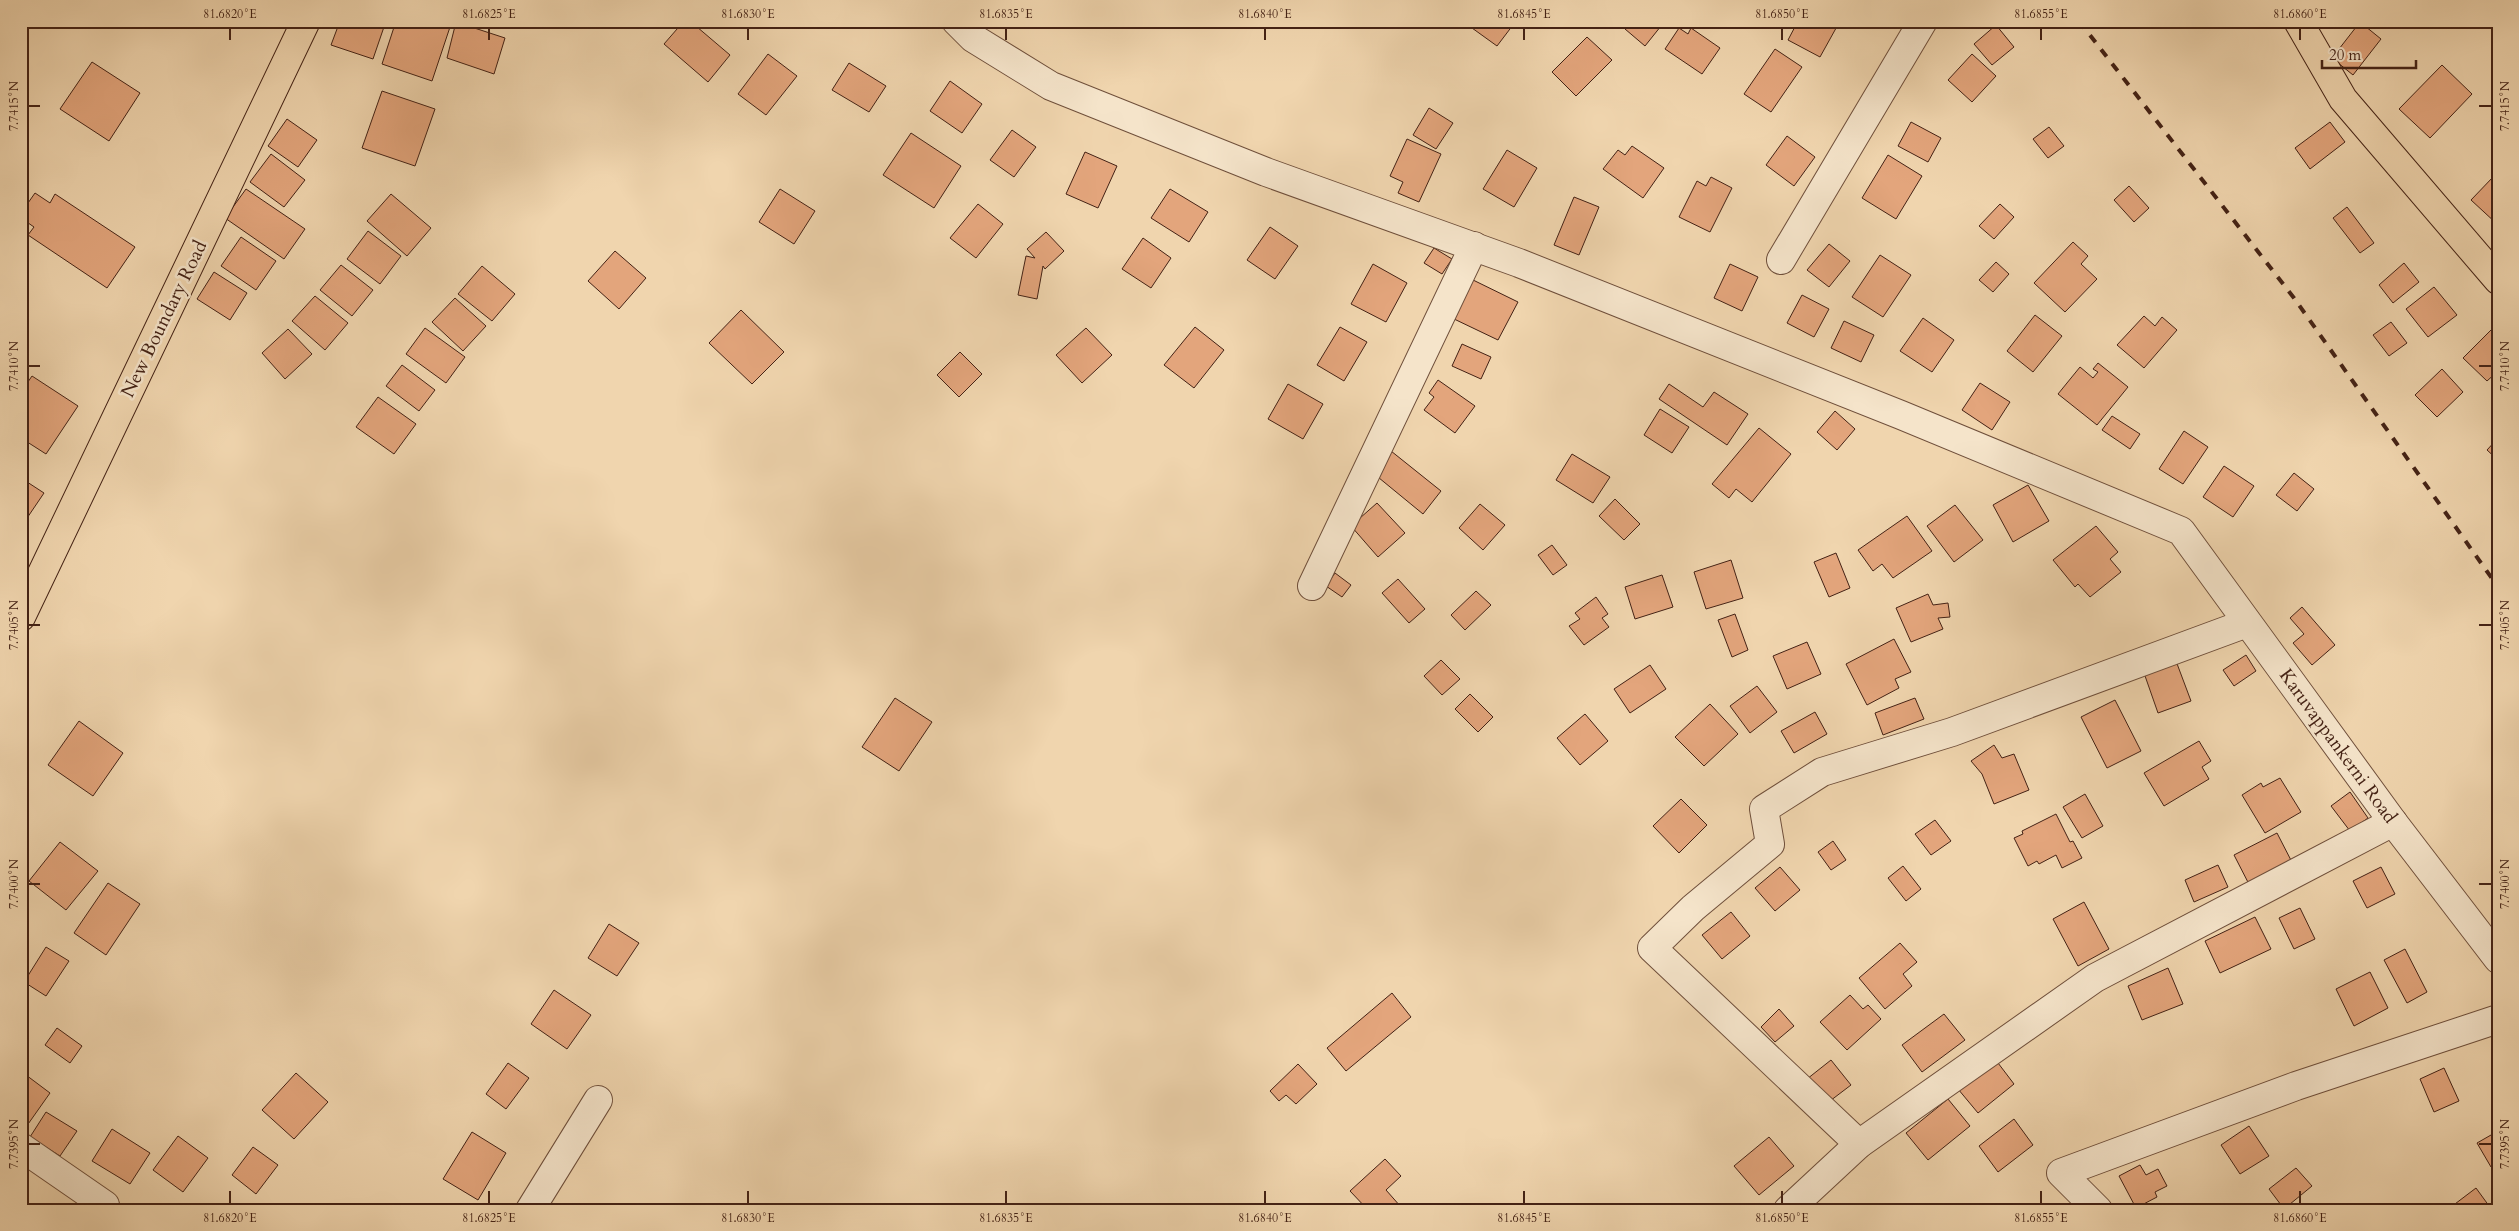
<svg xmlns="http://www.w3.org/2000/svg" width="2519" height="1231" font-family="Cardo,serif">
<rect width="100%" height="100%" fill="#f0d5ae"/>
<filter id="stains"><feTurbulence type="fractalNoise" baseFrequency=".004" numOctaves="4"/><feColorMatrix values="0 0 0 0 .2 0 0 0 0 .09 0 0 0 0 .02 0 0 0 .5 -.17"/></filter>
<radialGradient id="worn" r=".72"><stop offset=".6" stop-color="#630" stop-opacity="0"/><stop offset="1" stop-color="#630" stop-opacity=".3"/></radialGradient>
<g fill="#e3a57c" stroke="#442215">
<polygon points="340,21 386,21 373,59 331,45"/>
<polygon points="396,21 452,21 432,81 382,64"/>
<polygon points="684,21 690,21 730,55 708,82 664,44"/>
<polygon points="1478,21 1516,21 1497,46 1472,28"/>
<polygon points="1620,21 1665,21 1645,46 1625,29 1627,26"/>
<polygon points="1798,21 1840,21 1820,57 1788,40"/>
<polygon points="456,22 505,38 494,74 447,58"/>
<polygon points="2360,22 2381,39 2353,75 2332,58"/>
<polygon points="1996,25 2014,47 1992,65 1974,44"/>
<polygon points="1679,28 1688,34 1691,28 1720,48 1702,74 1665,49"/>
<polygon points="1587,37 1612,60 1576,96 1552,72"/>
<polygon points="1775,49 1802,67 1771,112 1744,94"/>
<polygon points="768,54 797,76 766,115 738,94"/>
<polygon points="1972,54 1996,76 1972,102 1948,80"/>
<polygon points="92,62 140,93 109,141 60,109"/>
<polygon points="849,63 886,86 869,112 832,90"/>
<polygon points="2442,65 2472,94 2430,138 2399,109"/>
<polygon points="950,81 982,104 962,133 930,111"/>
<polygon points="382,91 435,109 415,166 362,148"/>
<polygon points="1429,108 1453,123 1436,149 1413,135"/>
<polygon points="287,119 317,140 298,167 268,146"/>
<polygon points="1911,122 1941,138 1928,162 1898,146"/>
<polygon points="2330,122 2345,142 2310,169 2295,148"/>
<polygon points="2049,127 2064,146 2048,158 2033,139"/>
<polygon points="1012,130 1036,147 1014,177 990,160"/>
<polygon points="911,133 961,166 934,208 883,175"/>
<polygon points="1787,136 1815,157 1794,186 1766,165"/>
<polygon points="1407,139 1441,154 1419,202 1398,193 1403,182 1390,176"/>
<polygon points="1632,146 1664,168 1643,198 1603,169 1618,150 1625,155"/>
<polygon points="1507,150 1537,168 1514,207 1483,189"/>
<polygon points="1085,152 1117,166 1098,208 1066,194"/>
<polygon points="271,154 305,180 284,207 250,182"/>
<polygon points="1888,155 1922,176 1896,219 1862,198"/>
<polygon points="2494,176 2498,180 2497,224 2471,200"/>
<polygon points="1711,177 1732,188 1710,232 1679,217 1697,181 1706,186"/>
<polygon points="2129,186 2149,208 2134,222 2114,200"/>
<polygon points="246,189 305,229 284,259 225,218"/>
<polygon points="780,189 815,211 794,244 759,222"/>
<polygon points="1170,189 1208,212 1189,242 1151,218"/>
<polygon points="35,193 50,203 55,194 135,247 107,288 28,235 34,227 21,218 21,213"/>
<polygon points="391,194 431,228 407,256 367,221"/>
<polygon points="1574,197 1599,207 1579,255 1554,245"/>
<polygon points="978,204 1003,224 976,258 950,238"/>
<polygon points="2000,204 2014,217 1994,239 1979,226"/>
<polygon points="2347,207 2374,243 2360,253 2333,218"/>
<polygon points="1270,227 1298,246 1275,279 1247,260"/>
<polygon points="368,231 401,256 380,284 347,259"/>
<polygon points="1046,232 1064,251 1045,269 1043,266 1037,299 1018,295 1026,256 1035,258 1027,249"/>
<polygon points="241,237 276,261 256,290 221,266"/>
<polygon points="1143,238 1171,258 1151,288 1122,269"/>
<polygon points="2073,242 2088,256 2081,264 2097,279 2065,312 2034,283"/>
<polygon points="1829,244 1850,261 1829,287 1807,270"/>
<polygon points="1434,248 1452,259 1442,274 1424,263"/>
<polygon points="615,251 646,278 619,309 588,281"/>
<polygon points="1880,255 1911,275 1883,317 1852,297"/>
<polygon points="1996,262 2009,274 1993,292 1979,280"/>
<polygon points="2404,263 2419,282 2393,303 2379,285"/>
<polygon points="1373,264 1407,283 1386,322 1351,304"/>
<polygon points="1730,264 1758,277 1742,311 1714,298"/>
<polygon points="341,265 373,290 352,316 320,290"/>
<polygon points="482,266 515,294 492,321 458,294"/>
<polygon points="214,272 247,293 230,320 197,299"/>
<polygon points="1471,279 1518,302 1498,340 1452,318"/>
<polygon points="2434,287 2457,315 2428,337 2406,309"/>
<polygon points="1802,295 1829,309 1814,337 1787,323"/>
<polygon points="315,296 348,323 325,350 292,321"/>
<polygon points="455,298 486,326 463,351 432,322"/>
<polygon points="741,310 784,352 752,384 709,343"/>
<polygon points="2035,315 2062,336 2033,372 2007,351"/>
<polygon points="2144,316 2155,326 2162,317 2177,330 2144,368 2117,345"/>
<polygon points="1923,318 1954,340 1932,372 1900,351"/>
<polygon points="1844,321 1874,335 1861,362 1831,348"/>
<polygon points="2391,322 2407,343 2389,356 2373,335"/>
<polygon points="2498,323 2498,371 2487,381 2463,358"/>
<polygon points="1195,327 1224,350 1194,388 1164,365"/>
<polygon points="1340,327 1367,342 1344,381 1317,365"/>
<polygon points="425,328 465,357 446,383 406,354"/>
<polygon points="1086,328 1112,355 1082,383 1056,355"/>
<polygon points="288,329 312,354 285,379 262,353"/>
<polygon points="1462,344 1491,357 1481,379 1452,366"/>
<polygon points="960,352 982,374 959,397 937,375"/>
<polygon points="2098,363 2128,387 2097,425 2058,394 2080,367 2093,378 2098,372 2093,369"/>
<polygon points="402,365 435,390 419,411 386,386"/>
<polygon points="2442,369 2463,392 2437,417 2415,395"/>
<polygon points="32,376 78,406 46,454 21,438 21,392"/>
<polygon points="1438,380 1475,406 1455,433 1424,410 1434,397 1429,393"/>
<polygon points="1980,383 2010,402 1992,430 1962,410"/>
<polygon points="1288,384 1323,404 1303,439 1268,419"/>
<polygon points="1669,384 1703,407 1714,392 1748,414 1727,445 1659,399"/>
<polygon points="378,397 416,424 394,454 356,427"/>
<polygon points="1660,409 1689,427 1672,453 1644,435"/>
<polygon points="1835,411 1855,429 1837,450 1817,432"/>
<polygon points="2112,416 2140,434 2130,449 2102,430"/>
<polygon points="1759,428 1791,454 1752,502 1736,489 1729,498 1712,484"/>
<polygon points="2184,431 2208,447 2183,484 2159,469"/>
<polygon points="2498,438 2498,460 2487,450"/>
<polygon points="1391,451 1441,491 1423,514 1373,473"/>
<polygon points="1572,454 1610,477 1593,503 1556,480"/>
<polygon points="2224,466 2254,486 2233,517 2203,497"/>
<polygon points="2294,473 2314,489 2297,511 2276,495"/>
<polygon points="21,478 44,493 21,527"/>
<polygon points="2028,485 2049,521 2013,542 1993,505"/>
<polygon points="1615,499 1640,524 1624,540 1599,516"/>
<polygon points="1377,503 1405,533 1378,557 1351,526"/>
<polygon points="1480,504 1505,525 1483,550 1459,528"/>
<polygon points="1955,505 1983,540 1954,562 1927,526"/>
<polygon points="1907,516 1932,551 1893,578 1882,564 1873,571 1858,550"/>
<polygon points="2096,526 2118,552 2110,559 2121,572 2090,597 2078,584 2075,587 2053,560"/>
<polygon points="1552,545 1567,565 1553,575 1538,555"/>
<polygon points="1836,553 1850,588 1829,597 1814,562"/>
<polygon points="1731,560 1743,598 1706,609 1694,572"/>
<polygon points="1335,573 1351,585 1342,597 1326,586"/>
<polygon points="1662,575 1673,607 1635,619 1625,587"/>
<polygon points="1398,579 1425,609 1409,623 1382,593"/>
<polygon points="1476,591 1491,605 1465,630 1451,615"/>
<polygon points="1928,594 1933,605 1948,603 1950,617 1938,618 1943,629 1911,642 1896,608"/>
<polygon points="1596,597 1608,614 1602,618 1609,627 1584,645 1569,626 1580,619 1575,613"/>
<polygon points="2302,607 2335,645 2312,665 2293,643 2304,634 2290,618"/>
<polygon points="1735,614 1748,650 1732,657 1718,620"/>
<polygon points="1894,639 1911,672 1895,679 1899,688 1867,705 1846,664"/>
<polygon points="1807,642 1821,674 1787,689 1773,656"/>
<polygon points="2246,655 2256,671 2234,686 2223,670"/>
<polygon points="1441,660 1460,679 1442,695 1424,676"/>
<polygon points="2176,661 2191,701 2158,713 2144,673"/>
<polygon points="1650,665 1666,689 1630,713 1614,689"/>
<polygon points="1757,686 1777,712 1750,733 1730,706"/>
<polygon points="1470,694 1493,717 1478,732 1455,709"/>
<polygon points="895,698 932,722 899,771 862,747"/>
<polygon points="1915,698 1924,719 1883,735 1875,713"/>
<polygon points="2115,700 2141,751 2107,768 2081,717"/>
<polygon points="1710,704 1738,734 1704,766 1675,737"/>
<polygon points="1815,712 1827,734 1794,753 1781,731"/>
<polygon points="1585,714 1608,741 1580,765 1557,738"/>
<polygon points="79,721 123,753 93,796 48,765"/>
<polygon points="2199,741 2211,761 2202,767 2209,779 2164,806 2144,773"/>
<polygon points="1994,745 2002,758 2014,754 2029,790 1994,804 1982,774 1971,761"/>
<polygon points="2280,778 2301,812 2265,833 2242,795 2261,783 2263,787"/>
<polygon points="2350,792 2368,818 2350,831 2331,806"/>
<polygon points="2085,794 2103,826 2082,838 2063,807"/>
<polygon points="1681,799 1707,825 1679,853 1653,826"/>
<polygon points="2056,814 2070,842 2073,841 2082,858 2062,868 2056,855 2039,864 2037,861 2028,866 2014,838 2023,834 2022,831"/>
<polygon points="1935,820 1951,841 1931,855 1915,834"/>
<polygon points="2277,833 2295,868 2252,890 2234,855"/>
<polygon points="1833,841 1846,860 1831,870 1818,852"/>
<polygon points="60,842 98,871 66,910 29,881"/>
<polygon points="2218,865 2228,887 2194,902 2185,880"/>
<polygon points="1903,866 1921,889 1906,901 1888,878"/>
<polygon points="1780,867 1800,890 1775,911 1755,888"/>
<polygon points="2381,867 2395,894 2367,908 2353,881"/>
<polygon points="108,883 140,904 106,955 74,933"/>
<polygon points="2084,902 2109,949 2078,966 2053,919"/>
<polygon points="2300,908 2315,939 2294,949 2279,918"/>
<polygon points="1731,912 1750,936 1722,959 1702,935"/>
<polygon points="2255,917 2271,949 2220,973 2205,941"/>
<polygon points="609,924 639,943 617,976 588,958"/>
<polygon points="1900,943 1917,962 1903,974 1912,986 1885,1009 1859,978"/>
<polygon points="46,947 69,961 46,996 24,982"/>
<polygon points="2405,949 2427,992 2407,1003 2384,960"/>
<polygon points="2168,968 2183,1004 2142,1020 2128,986"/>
<polygon points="2370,972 2388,1008 2354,1026 2336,989"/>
<polygon points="554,990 591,1015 567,1049 531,1024"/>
<polygon points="1392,993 1411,1017 1346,1071 1327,1048"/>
<polygon points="1850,995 1863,1009 1868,1005 1881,1019 1847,1050 1820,1022"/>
<polygon points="1779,1009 1794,1026 1775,1042 1761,1027"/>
<polygon points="1944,1014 1965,1040 1922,1072 1902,1045"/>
<polygon points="57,1028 82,1046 70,1063 45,1045"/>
<polygon points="1995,1059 2014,1084 1978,1113 1958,1089"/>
<polygon points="1831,1060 1851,1085 1826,1104 1807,1079"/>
<polygon points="508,1063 529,1078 506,1109 486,1094"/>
<polygon points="1298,1064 1317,1084 1296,1104 1286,1095 1279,1101 1270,1091"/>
<polygon points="2444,1068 2459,1101 2434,1112 2420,1079"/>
<polygon points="22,1072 50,1093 26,1127 21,1123"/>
<polygon points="296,1073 328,1102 294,1139 262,1110"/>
<polygon points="1948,1099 1970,1126 1928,1160 1906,1133"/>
<polygon points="46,1112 77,1131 60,1156 30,1137"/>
<polygon points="2014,1119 2033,1145 1998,1172 1979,1146"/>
<polygon points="2249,1126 2269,1156 2240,1174 2221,1145"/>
<polygon points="112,1129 150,1153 130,1184 92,1161"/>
<polygon points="2498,1131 2498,1163 2491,1167 2477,1143"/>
<polygon points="472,1132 506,1153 478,1200 443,1179"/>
<polygon points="178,1136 208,1158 183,1192 153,1170"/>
<polygon points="1769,1137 1794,1166 1759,1195 1734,1166"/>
<polygon points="253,1147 278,1165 256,1194 232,1175"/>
<polygon points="1385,1159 1401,1176 1386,1190 1401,1207 1397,1210 1368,1210 1350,1191"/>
<polygon points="2140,1165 2146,1175 2158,1169 2167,1186 2155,1192 2157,1197 2136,1208 2119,1176"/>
<polygon points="2296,1168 2312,1186 2284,1209 2269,1189"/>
<polygon points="2476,1188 2492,1210 2447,1210"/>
</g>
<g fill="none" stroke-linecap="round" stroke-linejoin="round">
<g stroke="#6f4f3b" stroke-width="30">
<g id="minor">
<polyline points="956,21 973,38 1051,86 1266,172 1519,263 1901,415 2181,531 2393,822 2498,959"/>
<polyline points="1781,260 1923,21"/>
<polyline points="1312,586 1474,246"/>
<polyline points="1859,1144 1652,948 1693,908 1770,844 1764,809 1822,772 1952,732 2247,623"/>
<polyline points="21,1147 105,1205"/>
<polyline points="530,1210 598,1100"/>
<polyline points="1788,1210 1859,1144 2095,978 2393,822"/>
<polyline points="2098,1210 2061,1173 2296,1086 2498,1019"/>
</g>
</g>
<g stroke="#442215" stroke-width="30">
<g id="major">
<polyline points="2298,21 2343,99 2498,280"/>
<polyline points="21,617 306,21"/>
</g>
</g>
<use href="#minor" stroke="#f5e4ca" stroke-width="28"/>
<use href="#major" stroke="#f0d5ae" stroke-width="28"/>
<polyline stroke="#442215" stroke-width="4" stroke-dasharray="9 9" stroke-linecap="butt" points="2079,21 2294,298 2498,587"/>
</g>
<path fill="none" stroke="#442215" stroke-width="2" d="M230 28V40M489 28V40M748 28V40M1006 28V40M1265 28V40M1524 28V40M1782 28V40M2041 28V40M2300 28V40M28 106H40M2479 106H2492M28 366H40M2479 366H2492M28 625H40M2479 625H2492M28 884H40M2479 884H2492M28 1144H40M2479 1144H2492M230 1191V1204M489 1191V1204M748 1191V1204M1006 1191V1204M1265 1191V1204M1524 1191V1204M1782 1191V1204M2041 1191V1204M2300 1191V1204"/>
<g text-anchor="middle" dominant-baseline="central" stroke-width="5" stroke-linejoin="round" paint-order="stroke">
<g font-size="19" fill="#442215" stroke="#f5e4ca">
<text transform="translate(164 319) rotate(-64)">New Boundary Road</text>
<text transform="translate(2338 746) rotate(54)">Karuvappankerni Road</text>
</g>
</g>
<rect width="2519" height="1231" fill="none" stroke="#f0d5ae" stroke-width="55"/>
<path d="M2322 60v8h94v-8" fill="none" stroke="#442215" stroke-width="2.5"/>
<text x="2329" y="60" font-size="15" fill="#442215" stroke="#f5e4ca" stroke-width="4" paint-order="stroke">20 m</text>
<rect x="28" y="28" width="2464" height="1176" fill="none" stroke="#442215" stroke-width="2"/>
<g font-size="12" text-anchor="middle" fill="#442215">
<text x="230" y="18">81.6820°E</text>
<text x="489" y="18">81.6825°E</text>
<text x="748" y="18">81.6830°E</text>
<text x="1006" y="18">81.6835°E</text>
<text x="1265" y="18">81.6840°E</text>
<text x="1524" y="18">81.6845°E</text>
<text x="1782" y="18">81.6850°E</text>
<text x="2041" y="18">81.6855°E</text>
<text x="2300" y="18">81.6860°E</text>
<text transform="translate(14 106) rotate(-90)" y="4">7.7415°N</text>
<text transform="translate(2505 106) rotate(-90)" y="4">7.7415°N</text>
<text transform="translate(14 366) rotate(-90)" y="4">7.7410°N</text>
<text transform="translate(2505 366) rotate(-90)" y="4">7.7410°N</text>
<text transform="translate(14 625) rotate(-90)" y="4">7.7405°N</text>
<text transform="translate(2505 625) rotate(-90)" y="4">7.7405°N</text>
<text transform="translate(14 884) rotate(-90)" y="4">7.7400°N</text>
<text transform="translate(2505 884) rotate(-90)" y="4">7.7400°N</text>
<text transform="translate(14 1144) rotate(-90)" y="4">7.7395°N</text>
<text transform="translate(2505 1144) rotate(-90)" y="4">7.7395°N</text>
<text x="230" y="1222">81.6820°E</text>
<text x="489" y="1222">81.6825°E</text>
<text x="748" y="1222">81.6830°E</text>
<text x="1006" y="1222">81.6835°E</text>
<text x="1265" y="1222">81.6840°E</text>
<text x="1524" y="1222">81.6845°E</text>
<text x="1782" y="1222">81.6850°E</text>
<text x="2041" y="1222">81.6855°E</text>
<text x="2300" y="1222">81.6860°E</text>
</g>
<rect width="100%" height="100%" filter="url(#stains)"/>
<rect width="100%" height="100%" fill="url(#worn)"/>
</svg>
